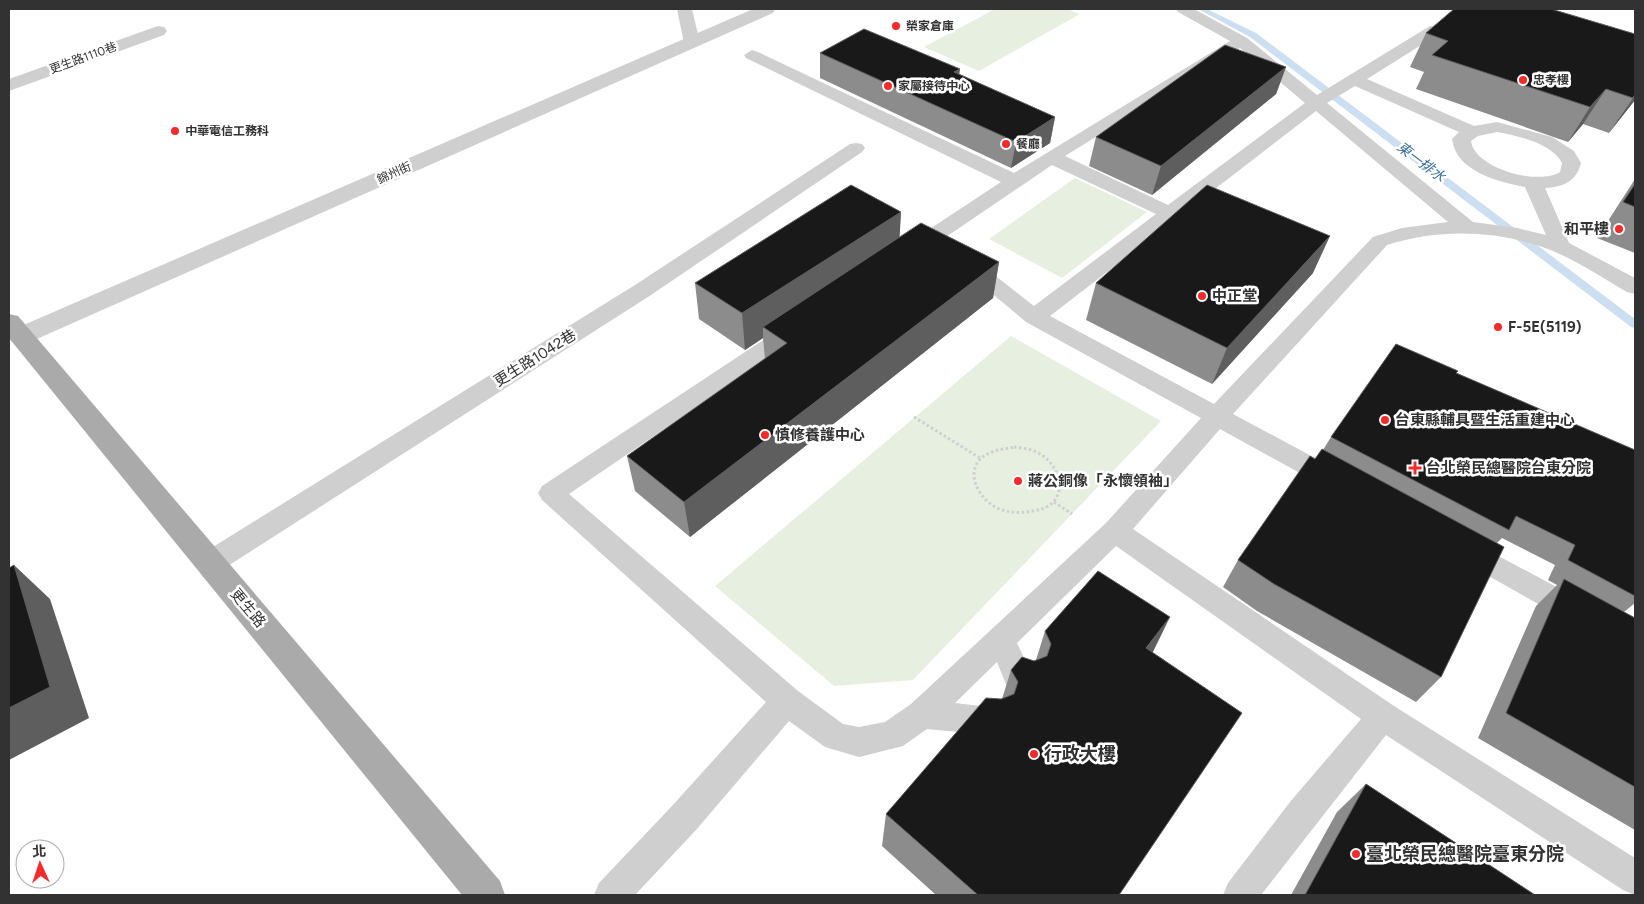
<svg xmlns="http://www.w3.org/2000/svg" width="1644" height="904" font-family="Figtree,'Noto Sans TC',sans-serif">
<rect width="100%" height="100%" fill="#fff"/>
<g fill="#e7f0e0">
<polygon points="995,9 1067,9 1080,14 979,71 924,47"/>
<polygon points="1075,178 1147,212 1062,278 989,239"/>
<polygon points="1011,336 1161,421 913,680 834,686 715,586"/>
</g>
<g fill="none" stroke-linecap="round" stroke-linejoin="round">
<polygon fill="#ccdff0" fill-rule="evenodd" points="1198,9 1207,9 1256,33 1635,319 1635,328 1631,327 1250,37"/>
<g stroke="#cfcfcf" stroke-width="3" stroke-dasharray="2.5 2.5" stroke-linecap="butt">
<polyline points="914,417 980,458"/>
<path d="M1014 447C1023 448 1032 449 1040 454 1056 463 1067 487 1053 502 1047 508 1040 510 1032 511 1022 513 1013 513 1002 510 977 502 959 464 992 452 999 449 1007 449 1014 447Z"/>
<polyline points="1054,502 1072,514"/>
</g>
<g fill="#cfcfcf" fill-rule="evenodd">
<polygon points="677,9 692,9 700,43 698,46 692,48 684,43"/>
<path d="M1176 9H1194L1247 38 1317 95 1430 26H1442L1444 29 1442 32 1367 79 1474 126 1497 122 1552 137 1574 151 1581 163C1576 182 1563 187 1545 188L1569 243 1635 278V294L1627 292C1603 278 1579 262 1553 251 1500 230 1441 228 1387 245L1233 414 1343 473 1347 480 1343 487 1334 490 1325 487 1220 429 1133 529 1394 706 1635 858V895L1623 890 1386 735 1261 895H1223L1228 883 1290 802 1361 719 1116 546 1017 643 1036 684 1032 694 1021 698 1010 694 997 662 955 703 989 707 1000 711 1004 721 1000 731 989 735 927 729 903 746 859 757 825 747 789 721 696 830 635 895H594L599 883 672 806 766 702 542 500 538 493 542 486 783 327 791 324 799 327 802 332 799 337 569 494 798 691 843 724 859 727 885 722 911 704 1106 523 1201 418 1026 322 958 265 961 260 968 258 975 260 1034 306 1156 214 1052 165 918 256 911 257 904 256 901 251 904 246 1001 182 746 58 744 55 752 50 758 52 1014 173 1230 41 1178 12ZM1240 48 1305 103 1168 205 1065 156ZM1355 86 1459 132 1452 139C1456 172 1499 182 1525 187L1546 235 1517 228 1473 222 1327 103ZM1316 111 1448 222 1402 228 1373 237 1214 404 1050 316ZM1497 132C1518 136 1552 143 1562 163L1560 172C1538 186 1474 168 1471 141L1478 136Z"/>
<polygon points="856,143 862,144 865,148 862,152 651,295 220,571 210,574 200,571 196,563 200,555 635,285 850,144"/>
<polygon points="1465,538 1635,629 1635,657 1625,653 1455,557 1451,549 1455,541"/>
</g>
<g fill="#cfcfcf" fill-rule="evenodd">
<polygon points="753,9 775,9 773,13 30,342 21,344 12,342 9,336 12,330"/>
<polygon points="158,26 164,27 167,31 164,35 9,91 9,79"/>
</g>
<polygon fill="#aaa" fill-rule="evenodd" points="9,314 18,316 500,881 505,895 462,895 9,338"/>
</g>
<g fill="#8c8c8c">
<polygon points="1551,9 1635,100 1609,133 1583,124 1568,142 1416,89 1424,72 1410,67 1426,33"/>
<polygon points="820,53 959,74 1055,117 1050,143 1011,168 820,78"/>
<polygon points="1286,67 1276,94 1152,195 1089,166 1096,137"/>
<polygon points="1635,179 1635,253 1597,238"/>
<polygon points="901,212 899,237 999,262 993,298 690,537 635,491 627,456 765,359 763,338 745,350 699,319 695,283"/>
<polygon points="1313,273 1212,384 1086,320 1096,283"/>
<polygon points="1456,373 1635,450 1635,603 1624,612 1635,618 1635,830 1478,738 1536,606 1557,585 1548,580 1555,565 1502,538 1497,543 1441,677 1416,702 1257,611 1223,587 1238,560 1315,459 1323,450 1331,437"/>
<polygon points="1045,631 1152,653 1119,895 936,895 882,846 886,814 1001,699 1002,699 1011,670 1036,660"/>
<polygon points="1366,784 1535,895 1291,895 1337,812"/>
</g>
<g fill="#5e5e5e">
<polygon points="1286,67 1276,94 1152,195 1161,166"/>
<polygon points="960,69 957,94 954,72"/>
<polygon points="1606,89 1583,124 1568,142 1590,107"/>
<polygon points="1635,94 1635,100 1609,133 1633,98"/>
<polygon points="1055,117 1050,143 1011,168 1016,142"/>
<polygon points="901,212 899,248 763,327 763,338 745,350 742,313"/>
<polygon points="1330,236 1313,273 1212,384 1227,348"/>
<polygon points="999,262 993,298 690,537 684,502"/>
<polygon points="14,565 50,599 89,718 9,760 9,708"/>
<polygon points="1170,617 1150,658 1146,648"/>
</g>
<g fill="#191919" stroke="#5e5e5e">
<polygon points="1454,9 1551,9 1635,34 1635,94 1633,98 1606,89 1590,107 1432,55 1448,41 1426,33"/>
<polygon points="864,29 960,69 954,72 1055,117 1016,142 820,53"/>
<polygon points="1225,45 1286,67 1161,166 1096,137"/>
<polygon points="1635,184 1635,207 1623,202"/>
<polygon points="851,185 901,212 742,313 695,283"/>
<polygon points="1207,185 1330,236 1227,348 1096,283"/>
<polygon points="921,223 999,262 684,502 627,456 787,343 763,327"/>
<polygon points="1396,344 1458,371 1456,373 1635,450 1635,596 1568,560 1575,545 1516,516 1509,530 1331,437"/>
<polygon points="1322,449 1504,547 1441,677 1274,584 1238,560 1310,456 1315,459"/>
<polygon points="14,565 50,687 9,708 9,568"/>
<polygon points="1098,571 1170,617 1146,648 1242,713 1119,895 978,895 886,814 986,698 1001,699 1014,694 1018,682 1011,670 1022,657 1034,661 1047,656 1051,644 1045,631"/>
<polygon points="1564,579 1635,618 1635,787 1506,713"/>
<polygon points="1366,784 1535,895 1305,895"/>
</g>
<g fill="#f42a2b" stroke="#fff" stroke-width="2">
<circle cx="896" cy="26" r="5"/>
<circle cx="1523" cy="80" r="5"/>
<circle cx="888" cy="86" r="5"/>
<circle cx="175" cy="131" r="5"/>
<circle cx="1006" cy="144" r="5"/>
<circle cx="1619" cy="229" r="5"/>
<circle cx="1202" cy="296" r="5"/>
<circle cx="1498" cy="327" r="5"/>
<circle cx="1385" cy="420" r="5"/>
<circle cx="765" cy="435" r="5"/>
<path d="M1412.5 460.5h5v5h5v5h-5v5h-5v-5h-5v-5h5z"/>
<circle cx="1018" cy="481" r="5"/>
<circle cx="1034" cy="754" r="5"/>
<circle cx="1356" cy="854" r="5"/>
</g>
<g text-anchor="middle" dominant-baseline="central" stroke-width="5" stroke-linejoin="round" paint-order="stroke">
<g font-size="12" font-weight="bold" fill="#323232" stroke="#fff" text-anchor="start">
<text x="906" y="26">榮家倉庫</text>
<text x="1533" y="80">忠孝樓</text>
<text x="898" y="86">家屬接待中心</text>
<text x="185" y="131">中華電信工務科</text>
<text x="1016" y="144">餐廳</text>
</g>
<g font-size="12" fill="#323232" stroke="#fff">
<text transform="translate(83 58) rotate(-20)">更生路1110巷</text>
<text transform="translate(394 173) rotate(-24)">錦州街</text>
</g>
<g font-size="14" font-style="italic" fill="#386f9d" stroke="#fff">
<text transform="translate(1421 162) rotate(37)">東一排水</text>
</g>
<g font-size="15" font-weight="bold" fill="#323232" stroke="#fff" text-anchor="start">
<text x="1609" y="229" text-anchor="end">和平樓</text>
<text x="1212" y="296">中正堂</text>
<text x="1508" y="327">F-5E(5119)</text>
<text x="1395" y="420">台東縣輔具暨生活重建中心</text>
<text x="775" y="435">慎修養護中心</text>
<text x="1426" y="468">台北榮民總醫院台東分院</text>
<text x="1028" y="481">蔣公銅像「永懷領袖」</text>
</g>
<g font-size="15" fill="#323232" stroke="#fff">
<text transform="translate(535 358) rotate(-32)">更生路1042巷</text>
<text transform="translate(248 608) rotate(50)">更生路</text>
</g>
<g font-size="18" font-weight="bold" fill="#323232" stroke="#fff" text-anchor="start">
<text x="1044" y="754">行政大樓</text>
<text x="1366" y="854">臺北榮民總醫院臺東分院</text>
</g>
</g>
<rect width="1644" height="904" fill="none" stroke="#323232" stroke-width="20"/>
<g transform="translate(40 864) rotate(357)"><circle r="24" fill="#ffffff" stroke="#adadad"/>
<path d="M0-4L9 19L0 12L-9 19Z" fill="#f42a2b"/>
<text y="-8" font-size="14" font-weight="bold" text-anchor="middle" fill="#323232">北</text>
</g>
</svg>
